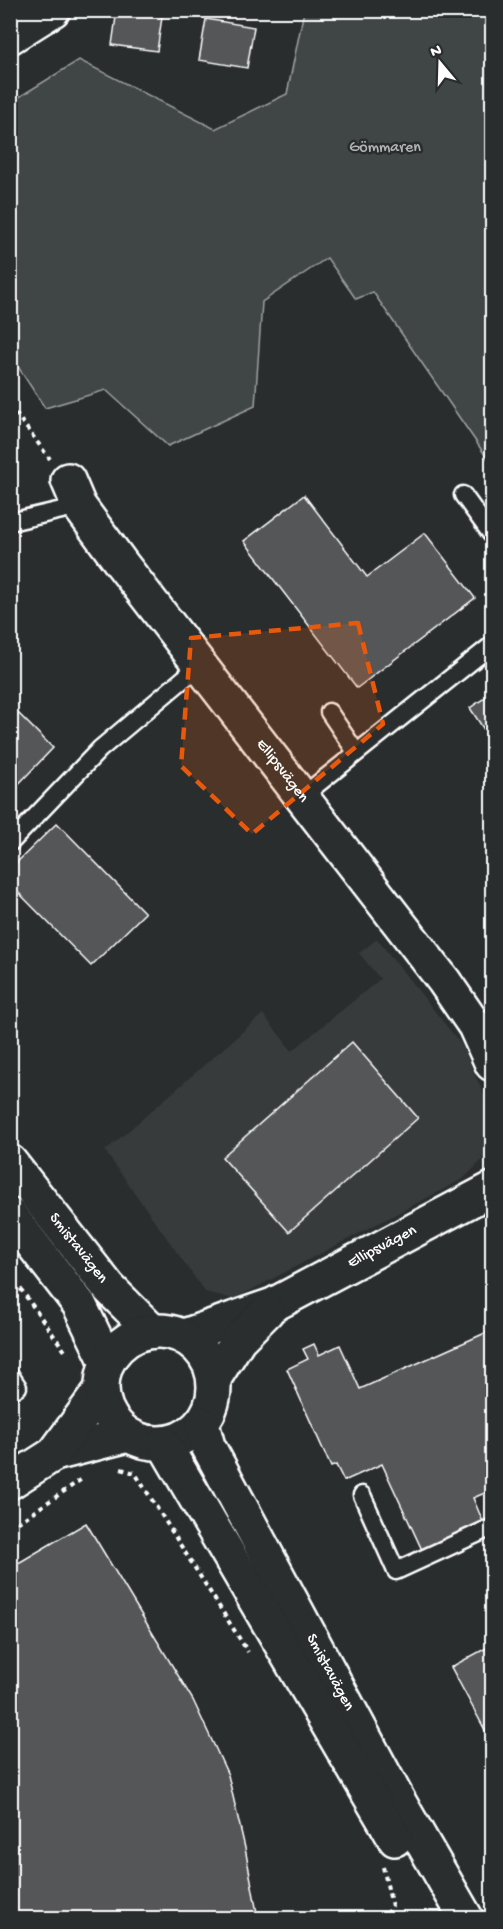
<svg xmlns="http://www.w3.org/2000/svg" width="503" height="1929" font-family="'Gochi Hand',sans-serif">
<rect width="100%" height="100%" fill="#2a2d2e"/>
<filter id="ink" filterUnits="userSpaceOnUse"><feTurbulence type="fractalNoise" baseFrequency=".0167" numOctaves="2"/><feDisplacementMap in="SourceGraphic" scale="12" xChannelSelector="R" yChannelSelector="G"/><feConvolveMatrix kernelMatrix="1 2 1 2 8 2 1 2 1" color-interpolation-filters="sRGB"/></filter>
<g filter="url(#ink)">
<polygon fill="#373a3b" points="377,939 461,1044 492,1113 492,1142 489,1153 463,1179 234,1299 205,1292 105,1151 263,1014 292,1051 380,979 359,953"/>
<polygon fill="#414445" stroke="#a0a2a2" stroke-width="1.5" points="304,11 492,11 492,465 373,292 356,299 327,258 262,302 255,406 168,446 106,390 45,408 11,356 11,102 79,60 215,129 287,94"/>
<g fill="#555758" stroke="#fff" stroke-width="1.5">
<polygon points="117,10 163,10 157,51 112,45"/>
<polygon points="206,19 254,27 247,68 199,60"/>
<polygon points="304,495 367,577 425,533 475,598 357,688 244,541"/>
<polygon points="492,693 492,742 470,708"/>
<polygon points="10,705 53,748 10,793"/>
<polygon points="10,813 19,822 10,830"/>
<polygon points="57,823 145,913 91,966 10,884 10,869"/>
<polygon points="352,1042 418,1118 289,1232 222,1157"/>
<polygon points="492,1330 492,1490 473,1498 484,1524 423,1552 382,1464 344,1481 336,1465 331,1467 287,1369 308,1359 303,1349 314,1344 319,1355 340,1345 360,1389"/>
<polygon points="86,1523 193,1700 228,1775 245,1848 258,1918 10,1918 10,1568"/>
<polygon points="492,1645 492,1743 451,1667"/>
</g>
<g fill="none" stroke-linecap="round" stroke-linejoin="round">
<g stroke="#fff" stroke-width="21">
<g id="service">
<polyline points="463,495 492,535"/>
<polyline points="10,522 79,506"/>
<polyline points="329,712 356,752"/>
<polyline points="300,798 492,645"/>
<polyline points="10,843 100,749 200,665"/>
<polyline points="10,1375 18,1387 10,1391"/>
<polyline points="362,1495 396,1571 492,1527"/>
</g>
</g>
<g stroke="#fff" stroke-width="38">
<g id="minor">
<polyline points="10,37 53,10"/>
<path id="s1" d="M68 480 79 506 121 563 444 981 475 1026 492 1064"/>
<path id="s2" d="M184 1336 273 1305 492 1189"/>
<polyline points="215,1377 239,1339 267,1311"/>
<polyline points="54,1454 128,1435"/>
<polyline points="10,1482 54,1454 101,1390"/>
</g>
</g>
<g stroke="#fff" stroke-width="38">
<g id="tertiary">
<path id="s3" d="M10 1162 109 1288 151 1330"/>
<polyline points="10,1215 79,1304 107,1362"/>
<circle cx="158" cy="1387" r="56"/>
<path id="s4" d="M202 1424 208 1446 398 1800 466 1918"/>
<polyline points="164,1444 395,1839"/>
</g>
</g>
<g stroke="#fff" stroke-width="4" stroke-dasharray="4.5 4.5" stroke-linecap="butt">
<polyline points="10,406 50,459"/>
<polyline points="10,1274 67,1354"/>
<polyline points="121,1469 135,1473 248,1652"/>
<polyline points="10,1528 82,1479"/>
<polyline points="383,1867 392,1906 385,1918"/>
</g>
<use href="#service" stroke="#2a2d2e" stroke-width="16"/>
<use href="#minor" stroke="#2a2d2e" stroke-width="33"/>
<use href="#tertiary" stroke="#2a2d2e" stroke-width="33"/>
</g>
</g>
<path fill="#e8590c" fill-opacity="0.2" stroke="#e8590c" stroke-width="4.5" stroke-dasharray="12 8" stroke-linejoin="round" d="M358 623 383 724 252 834 181 766 191 638Z"/>
<g text-anchor="middle" dominant-baseline="central" stroke-width="5" stroke-linejoin="round" paint-order="stroke">
<g font-size="16" fill="#b3b4b5" stroke="#2a2d2e">
<text x="385" y="148">Gömmaren</text>
</g>
<g font-size="16" fill="#fff" stroke="#2a2d2e">
<text stroke="none"><textPath href="#s1" startOffset="362">Ellipsvägen</textPath></text>
<text stroke="none"><textPath href="#s2" startOffset="218">Ellipsvägen</textPath></text>
<text stroke="none"><textPath href="#s3" startOffset="110">Smistavägen</textPath></text>
<text stroke="none"><textPath href="#s4" startOffset="280">Smistavägen</textPath></text>
</g>
</g>
<rect width="503" height="1929" fill="none" stroke="#2a2d2e" stroke-width="36"/>
<rect x="18" y="18" width="467" height="1893" fill="none" stroke="#fff" stroke-width="2" filter="url(#ink)"/>
<g transform="translate(440 63) rotate(341)" stroke="#2a2d2e" stroke-width="4.5" paint-order="stroke">
<path d="M0-4.5L10 22L0 15L-10 22Z" fill="#ffffff"/>
<text y="-9" font-size="16" font-weight="bold" text-anchor="middle" fill="#ffffff">N</text>
</g>
</svg>
